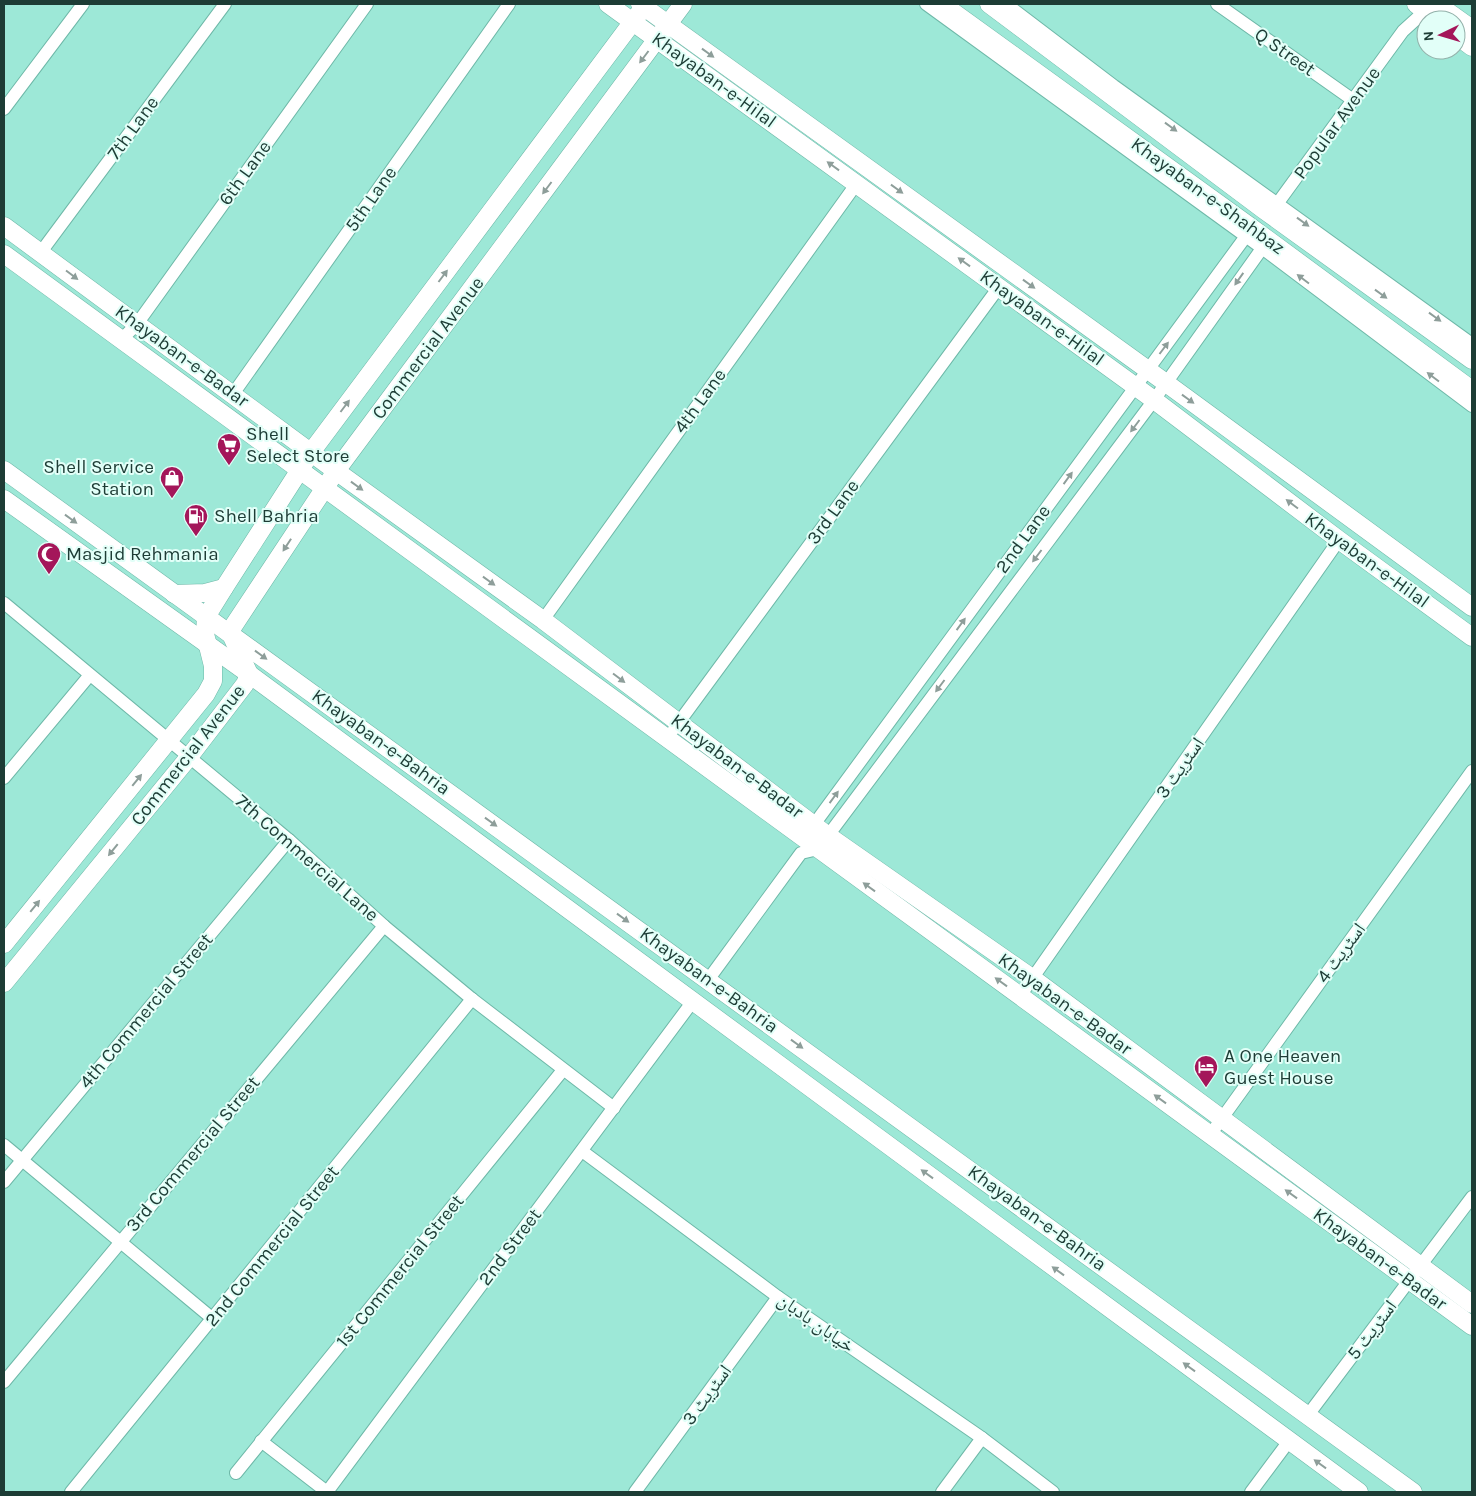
<svg xmlns="http://www.w3.org/2000/svg" width="1476" height="1496" font-family="Karla,'Noto Naskh Arabic',sans-serif">
<rect width="100%" height="100%" fill="#9de8d7"/>
<g fill="none" stroke-linecap="round" stroke-linejoin="round">
<g stroke="#6eb8a8" stroke-width="14">
<g id="street">
<polyline points="926,4 1262,248 1472,406"/>
<polyline points="1006,4 1114,86 1472,344"/>
<polyline points="1217,4 1353,100"/>
<polyline points="4,109 83,4"/>
<polyline points="1272,211 1403,31 1425,11"/>
<polyline points="41,252 225,4"/>
<polyline points="121,340 137,324 367,4"/>
<polyline points="233,394 509,4"/>
<polyline points="4,603 289,840 384,926 472,999 614,1108"/>
<polyline points="543,620 857,183"/>
<polyline points="674,729 999,287"/>
<polyline points="4,778 89,676"/>
<polyline points="810,830 1252,228"/>
<polyline points="708,980 801,853 818,849 1154,400 1268,240"/>
<polyline points="1020,996 1339,540"/>
<polyline points="1210,1135 1472,771"/>
<polyline points="4,1145 213,1319"/>
<polyline points="582,1151 778,1297 982,1438 1053,1492"/>
<polyline points="4,1182 289,840"/>
<polyline points="4,1382 384,926"/>
<polyline points="1308,1415 1472,1197"/>
<polyline points="261,1441 327,1492"/>
<polyline points="236,1473 563,1070"/>
<polyline points="71,1492 472,999"/>
<polyline points="327,1492 693,1001"/>
<polyline points="635,1492 778,1297"/>
<polyline points="942,1492 982,1438"/>
<polyline points="1251,1492 1289,1441"/>
</g>
</g>
<g stroke="#6eb8a8" stroke-width="19">
<g id="secondary">
<polyline points="608,4 1154,400 1339,540 1472,637"/>
<polyline points="640,4 1166,383 1472,607"/>
<polyline points="942,4 1252,228 1472,390"/>
<polyline points="989,4 1264,210 1472,360"/>
<polyline points="1416,4 1436,20"/>
<polyline points="1437,4 1472,29"/>
<polyline points="1456,35 1472,47"/>
<polyline points="4,226 336,471 543,620 827,835 1032,978 1472,1304"/>
<polyline points="4,254 1472,1326"/>
<polyline points="4,470 1413,1492"/>
<polyline points="4,499 249,674 1359,1492"/>
<polyline points="174,594 205,593 224,588"/>
<polyline points="4,944 206,694 213,681 213,666 205,634 206,617 224,588 312,451 646,4"/>
<polyline points="4,983 189,757 245,684 249,674 230,632 234,625 336,471 683,4"/>
</g>
</g>
<use href="#street" stroke="#fff" stroke-width="12"/>
<use href="#secondary" stroke="#fff" stroke-width="18"/>
</g>
<defs><path id="oneway-solid" d="M-6-.8H1V-3.2L6.5 0L1 3.2V.8H-6Z" transform="scale(1.25)"/></defs>
<g fill="#8e9e9a">
<use href="#oneway-solid" transform="translate(708 53) rotate(36)"/>
<use href="#oneway-solid" transform="translate(644 57) rotate(127)"/>
<use href="#oneway-solid" transform="translate(1171 127) rotate(36)"/>
<use href="#oneway-solid" transform="translate(833 166) rotate(-144)"/>
<use href="#oneway-solid" transform="translate(547 188) rotate(127)"/>
<use href="#oneway-solid" transform="translate(897 189) rotate(36)"/>
<use href="#oneway-solid" transform="translate(1303 222) rotate(36)"/>
<use href="#oneway-solid" transform="translate(964 262) rotate(-144)"/>
<use href="#oneway-solid" transform="translate(72 275) rotate(37)"/>
<use href="#oneway-solid" transform="translate(443 276) rotate(-53)"/>
<use href="#oneway-solid" transform="translate(1239 279) rotate(125)"/>
<use href="#oneway-solid" transform="translate(1303 279) rotate(-143)"/>
<use href="#oneway-solid" transform="translate(1029 284) rotate(36)"/>
<use href="#oneway-solid" transform="translate(1381 294) rotate(36)"/>
<use href="#oneway-solid" transform="translate(1435 317) rotate(36)"/>
<use href="#oneway-solid" transform="translate(1164 348) rotate(-53)"/>
<use href="#oneway-solid" transform="translate(1433 377) rotate(-143)"/>
<use href="#oneway-solid" transform="translate(1188 399) rotate(36)"/>
<use href="#oneway-solid" transform="translate(345 406) rotate(-53)"/>
<use href="#oneway-solid" transform="translate(1135 426) rotate(127)"/>
<use href="#oneway-solid" transform="translate(1068 478) rotate(-54)"/>
<use href="#oneway-solid" transform="translate(357 486) rotate(36)"/>
<use href="#oneway-solid" transform="translate(1292 504) rotate(-143)"/>
<use href="#oneway-solid" transform="translate(71 519) rotate(36)"/>
<use href="#oneway-solid" transform="translate(287 545) rotate(123)"/>
<use href="#oneway-solid" transform="translate(1037 556) rotate(127)"/>
<use href="#oneway-solid" transform="translate(489 581) rotate(36)"/>
<use href="#oneway-solid" transform="translate(961 624) rotate(-54)"/>
<use href="#oneway-solid" transform="translate(261 655) rotate(36)"/>
<use href="#oneway-solid" transform="translate(619 678) rotate(37)"/>
<use href="#oneway-solid" transform="translate(940 686) rotate(127)"/>
<use href="#oneway-solid" transform="translate(137 780) rotate(-51)"/>
<use href="#oneway-solid" transform="translate(834 797) rotate(-54)"/>
<use href="#oneway-solid" transform="translate(491 822) rotate(36)"/>
<use href="#oneway-solid" transform="translate(113 850) rotate(129)"/>
<use href="#oneway-solid" transform="translate(869 887) rotate(-144)"/>
<use href="#oneway-solid" transform="translate(35 906) rotate(-51)"/>
<use href="#oneway-solid" transform="translate(623 918) rotate(36)"/>
<use href="#oneway-solid" transform="translate(1001 982) rotate(-144)"/>
<use href="#oneway-solid" transform="translate(797 1044) rotate(36)"/>
<use href="#oneway-solid" transform="translate(1160 1099) rotate(-144)"/>
<use href="#oneway-solid" transform="translate(927 1174) rotate(-144)"/>
<use href="#oneway-solid" transform="translate(1291 1194) rotate(-144)"/>
<use href="#oneway-solid" transform="translate(1058 1271) rotate(-144)"/>
<use href="#oneway-solid" transform="translate(1189 1367) rotate(-144)"/>
<use href="#oneway-solid" transform="translate(1320 1464) rotate(-144)"/>
</g>
<defs>
<g id="supermarket-pin" transform="scale(1.25)"><path d="M0 17L-7.5 6A9.5 9.5 0 1 1 7.5 6Z" fill="#a4165a" stroke="#e2fff8"/><path d="M-6-5.5h2.5l.6 2H6L4.5 2H-2.5L-4.4-4H-6ZM-1.5 3.2a1.3 1.3 0 1 0 .1 0ZM3 3.2a1.3 1.3 0 1 0 .1 0Z" fill="#fff"/></g>
<g id="shop-pin" transform="scale(1.25)"><path d="M0 17L-7.5 6A9.5 9.5 0 1 1 7.5 6Z" fill="#a4165a" stroke="#e2fff8"/><path d="M-5-2.5h2.3a2.7 3.5 0 0 1 5.4 0H5L5.5 6h-11ZM-1.5-2.5h3a1.5 2.3 0 0 0-3 0Z" fill="#fff"/></g>
<g id="fuel-pin" transform="scale(1.25)"><path d="M0 17L-7.5 6A9.5 9.5 0 1 1 7.5 6Z" fill="#a4165a" stroke="#e2fff8"/><path d="M-5.5-6h7V0h2V4h1.3V-2.5L3-4.5l.8-.8L6-3V5H2.5V1h-1V6h-7ZM-4.2-4.7v3.2H.2V-4.7Z" fill="#fff"/></g>
<g id="mosque-pin" transform="scale(1.25)"><path d="M0 17L-7.5 6A9.5 9.5 0 1 1 7.5 6Z" fill="#a4165a" stroke="#e2fff8"/><path d="M3.5-4.9A6 6 0 1 0 3.5 4.9A5 5 0 1 1 3.5-4.9Z" fill="#fff"/></g>
<g id="hotel-pin" transform="scale(1.25)"><path d="M0 17L-7.5 6A9.5 9.5 0 1 1 7.5 6Z" fill="#a4165a" stroke="#e2fff8"/><path d="M-6-4.5h1.5V1H6V5H4.5V3h-9V5H-6ZM-4 0a1.8 1.8 0 1 1 3.6 0ZM.5 0V-2.5h3Q6-2.5 6 0Z" fill="#fff"/></g>
</defs>
<g fill-rule="evenodd">
<use href="#supermarket-pin" x="229" y="445"/>
<use href="#shop-pin" x="172" y="478"/>
<use href="#fuel-pin" x="196" y="516"/>
<use href="#mosque-pin" x="49" y="554"/>
<use href="#hotel-pin" x="1206" y="1067"/>
</g>
<g text-anchor="middle" dominant-baseline="central" stroke-width="4" stroke-linejoin="round" paint-order="stroke">
<g font-size="19" fill="#1d3c35" stroke="#e2fff8">
<text transform="translate(1285 52) rotate(35)">Q Street</text>
<text transform="translate(714 80) rotate(36)">Khayaban-e-Hilal</text>
<text transform="translate(1337 123) rotate(-54)">Popular Avenue</text>
<text transform="translate(133 128) rotate(-54)">7th Lane</text>
<text transform="translate(245 173) rotate(-54)">6th Lane</text>
<text transform="translate(1208 196) rotate(36)">Khayaban-e-Shahbaz</text>
<text transform="translate(371 199) rotate(-55)">5th Lane</text>
<text transform="translate(1042 318) rotate(36)">Khayaban-e-Hilal</text>
<text transform="translate(428 348) rotate(-53)">Commercial Avenue</text>
<text transform="translate(182 356) rotate(36)">Khayaban-e-Badar</text>
<text transform="translate(700 401) rotate(-54)">4th Lane</text>
<text transform="translate(833 512) rotate(-54)">3rd Lane</text>
<text transform="translate(1023 539) rotate(-54)">2nd Lane</text>
<text transform="translate(1367 560) rotate(36)">Khayaban-e-Hilal</text>
<text transform="translate(381 742) rotate(36)">Khayaban-e-Bahria</text>
<text transform="translate(188 755) rotate(-52)">Commercial Avenue</text>
<text transform="translate(737 766) rotate(37)">Khayaban-e-Badar</text>
<text transform="translate(1180 768) rotate(-55)">اسٹریٹ 3</text>
<text transform="translate(307 858) rotate(41)">7th Commercial Lane</text>
<text transform="translate(1341 953) rotate(-54)">اسٹریٹ 4</text>
<text transform="translate(709 980) rotate(36)">Khayaban-e-Bahria</text>
<text transform="translate(1065 1004) rotate(36)">Khayaban-e-Badar</text>
<text transform="translate(146 1011) rotate(-50)">4th Commercial Street</text>
<text transform="translate(193 1154) rotate(-50)">3rd Commercial Street</text>
<text transform="translate(1037 1218) rotate(36)">Khayaban-e-Bahria</text>
<text transform="translate(272 1246) rotate(-51)">2nd Commercial Street</text>
<text transform="translate(510 1247) rotate(-53)">2nd Street</text>
<text transform="translate(1380 1259) rotate(36)">Khayaban-e-Badar</text>
<text transform="translate(400 1271) rotate(-51)">1st Commercial Street</text>
<text transform="translate(816 1323) rotate(35)">خیابان بادبان</text>
<text transform="translate(1372 1330) rotate(-53)">اسٹریٹ 5</text>
<text transform="translate(707 1395) rotate(-54)">اسٹریٹ 3</text>
</g>
<g font-size="19" fill="#1d3c35" stroke="#e2fff8" text-anchor="start">
<text x="246" y="434">Shell<tspan x="246" dy="22">Select Store</tspan></text>
<text x="154" y="467" text-anchor="end">Shell Service<tspan x="154" dy="22">Station</tspan></text>
<text x="214" y="516">Shell Bahria</text>
<text x="66" y="554">Masjid Rehmania</text>
<text x="1224" y="1056">A One Heaven<tspan x="1224" dy="22">Guest House</tspan></text>
</g>
</g>
<rect width="1476" height="1496" fill="none" stroke="#1d3c35" stroke-width="10"/>
<g transform="translate(1441 35) rotate(265)"><circle r="24" fill="#e2fff8" stroke="#93b1aa"/>
<path d="M0-4L9 19L0 12L-9 19Z" fill="#a4165a"/>
<text y="-8" font-size="14" font-weight="bold" text-anchor="middle" fill="#1d3c35">N</text>
</g>
</svg>
